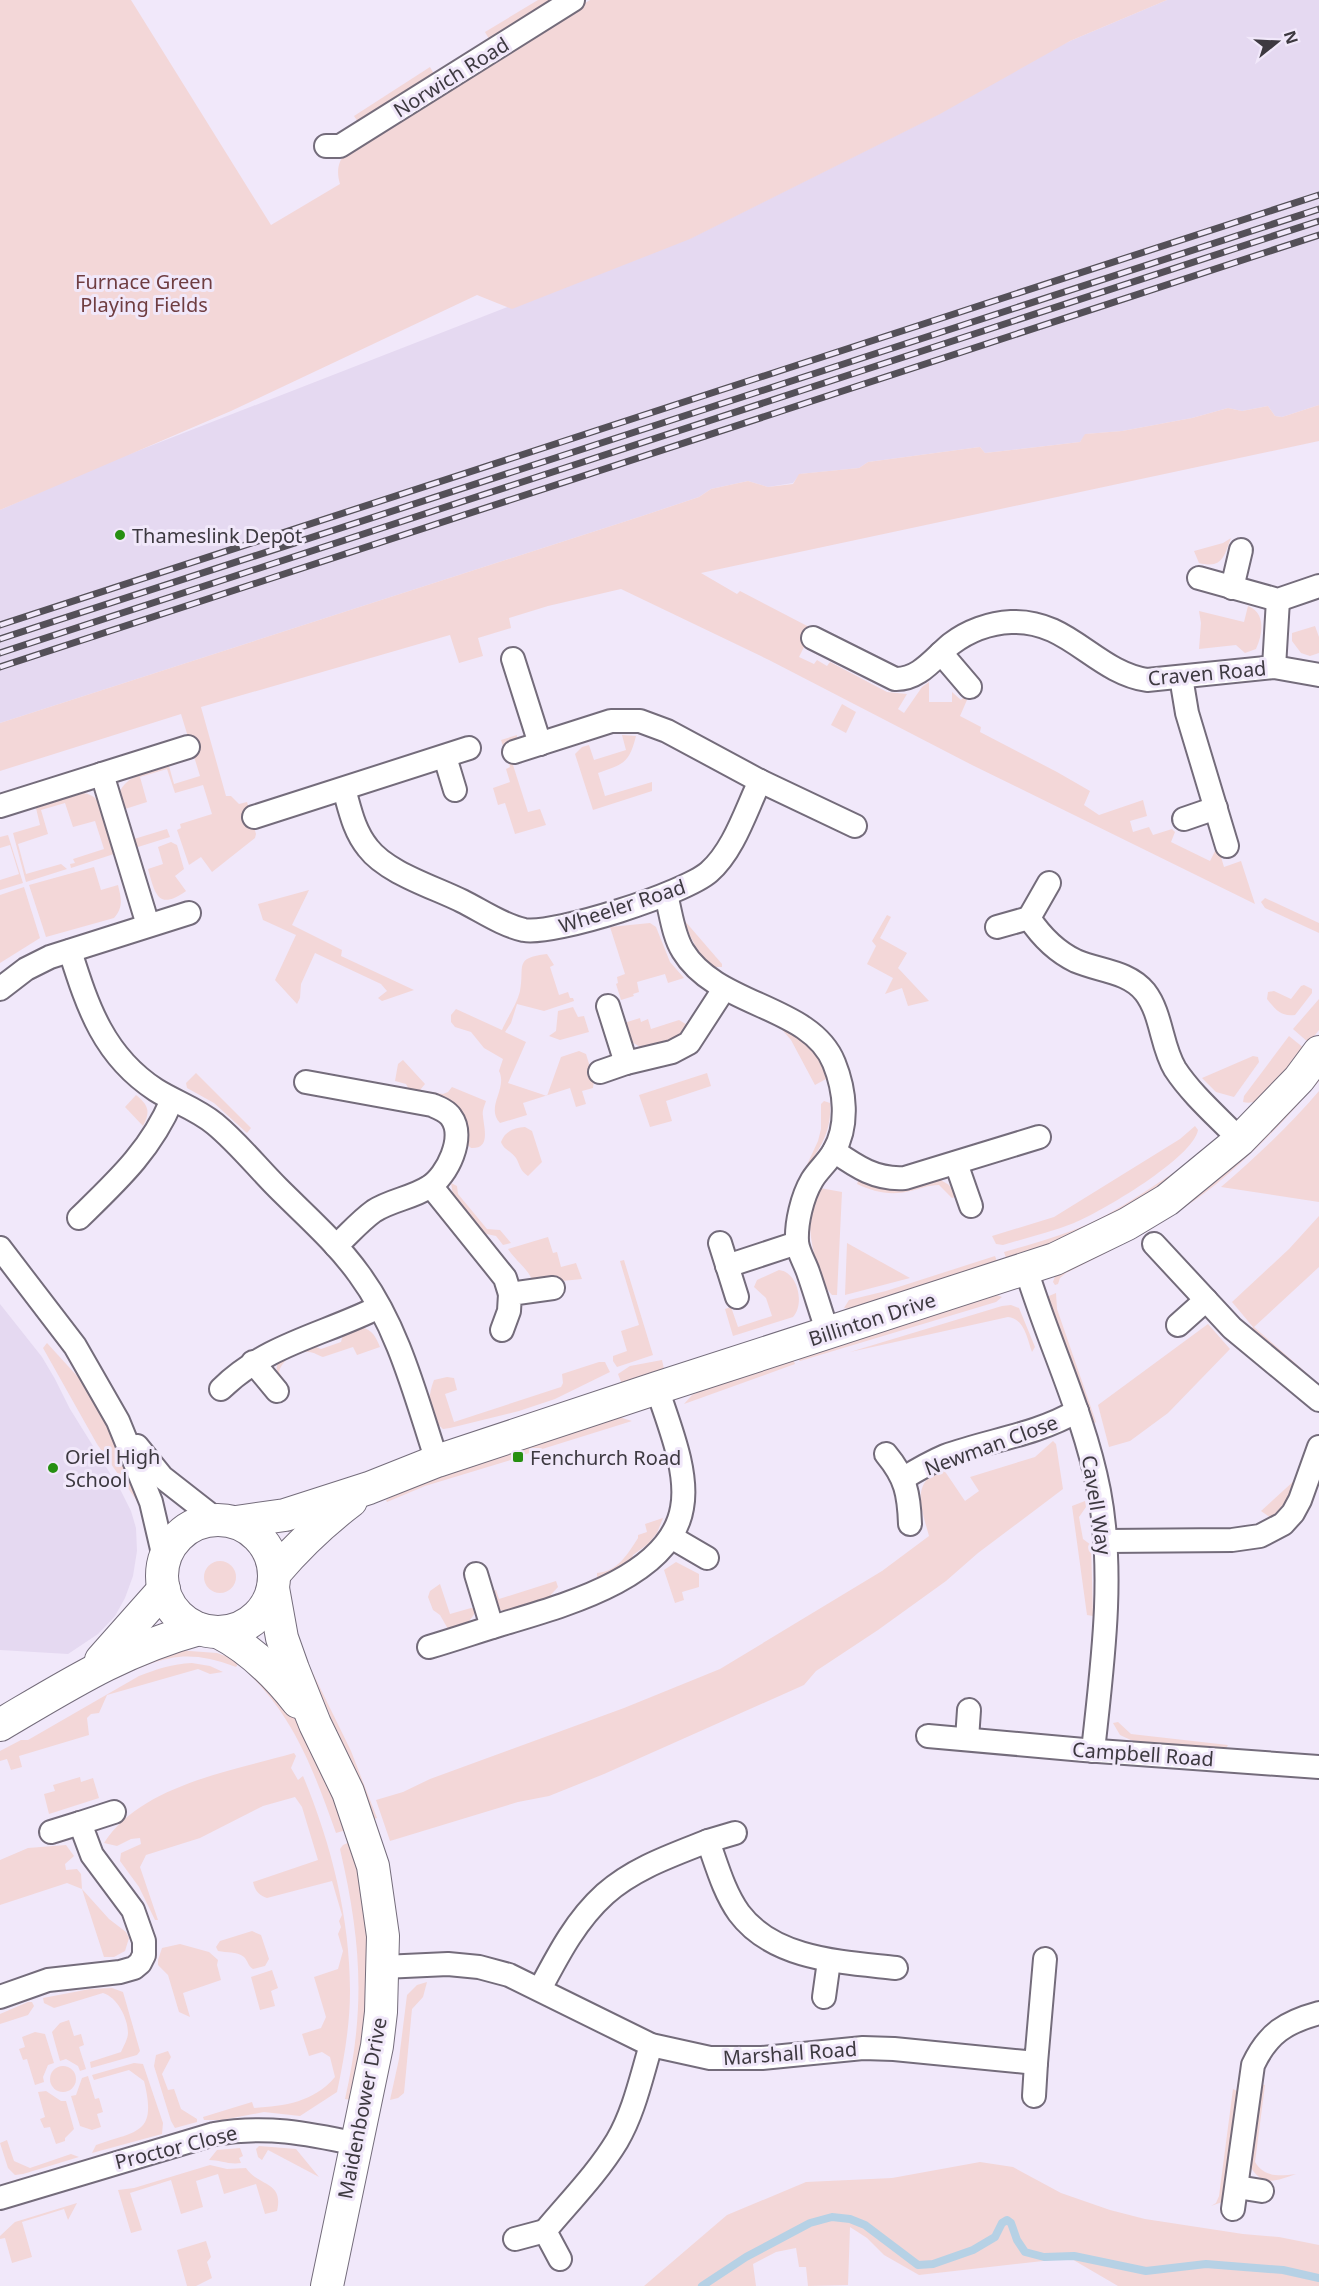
<svg xmlns="http://www.w3.org/2000/svg" width="1319" height="2286" font-family="'Noto Sans',sans-serif">
<rect width="100%" height="100%" fill="#f1e8fa"/>
<g fill="#e5d9f1">
<polygon points="1167,0 1319,0 1319,405 1282,417 1275,416 1268,406 1242,411 1228,408 1192,418 1122,431 1086,434 1080,442 985,453 980,447 868,462 859,468 800,474 793,483 768,487 748,481 711,489 699,497 642,516 0,723 0,510 104,464 559,287 1070,41"/>
<polygon points="0,1304 42,1357 55,1379 70,1409 121,1491 131,1511 136,1528 137,1551 133,1576 125,1598 115,1616 98,1634 68,1654 0,1650"/>
</g>
<g fill="#f3d7d8">
<path d="M0 0H131L271 225 340 184C336 170 338 161 348 150L590 0H1167L1070 41 940 114 690 239 512 309 477 295 231 411 0 510Z"/>
<polygon points="538,0 550,0 489,39 485,32"/>
<polygon points="430,67 434,74 358,122 354,116"/>
<path d="M1319 405V441L701 573 737 594 740 591 813 629 799 657 814 664 817 660 827 666 830 662 887 692 907 694 898 709 904 713 922 687 929 682V702H952V692L961 700 964 697 967 700 960 716 981 727 980 732 1057 772 1090 791 1084 805 1099 815 1143 800 1147 816 1130 821 1133 832 1149 827 1153 835 1172 829 1175 832 1171 842 1210 861 1215 851 1219 850 1224 867 1241 861 1255 904 972 765 769 660 621 589 548 606 509 618 511 628 478 638 483 656 459 663 450 635 201 707 226 796H231L239 804 247 802 256 834 255 838 212 872 201 857 189 865 177 830 181 828 180 824 212 814 203 785 175 793 167 769 140 777 147 802 125 809 134 839 167 829 170 837 138 847 135 846 119 794C126 774 150 772 169 766L174 784 200 776 181 714 0 771V723L642 516 699 497 711 489 748 481 768 487 793 484 799 474 859 468 868 462 980 447 985 453 1080 442 1085 434 1122 431 1192 418 1228 408 1242 411 1268 406 1275 416 1282 417Z"/>
<path d="M1231 538C1224 556 1223 569 1199 563L1194 551 1223 543Z"/>
<path d="M1248 606C1266 613 1263 634 1256 649L1245 653 1236 645 1199 649 1201 623 1199 611 1244 622Z"/>
<polygon points="1315,626 1319,637 1319,653 1310,656 1301,653 1292,641 1292,633"/>
<polygon points="842,704 856,712 846,733 831,725"/>
<polygon points="517,735 515,761 513,765 528,812 540,809 546,825 515,834 505,803 498,805 493,788 510,782 506,769 510,767 501,740"/>
<path d="M622 735 636 736C629 764 623 764 598 773L605 796 652 782V791L593 810 575 754 582 747 589 745 594 760 626 750Z"/>
<path d="M83 793C106 794 111 835 117 853L71 868 70 864 75 863 73 859 104 849 95 821 73 827 65 803 41 810 48 834 18 844 26 874 61 864 67 869 26 882 13 833 40 825 36 808Z"/>
<polygon points="8,835 23,883 0,890 0,880 19,874 10,845 0,848 0,837"/>
<path d="M171 842 177 845 184 869 175 876 186 891C158 911 155 894 148 869L163 864 158 847Z"/>
<path d="M94 867 101 890 118 885C121 898 124 907 114 918L46 937 29 885Z"/>
<polygon points="24,887 40,938 0,963 0,895"/>
<polygon points="309,890 292,925 342,950 341,956 414,990 382,1001 378,998 387,991 381,984 315,953 301,984 300,998 297,1004 275,980 296,935 263,920 258,904"/>
<polygon points="1265,898 1319,923 1319,933 1265,908 1261,902"/>
<polygon points="887,915 891,917 880,938 907,953 898,968 929,1001 908,1006 902,988 885,994 893,978 867,964 876,946 872,941"/>
<path d="M684 920 722 964V967H712C698 952 690 939 684 920Z"/>
<polygon points="650,923 656,927 670,962 684,978 668,983 665,974 637,982 639,992 633,994 634,996 621,1000 616,984 618,983 617,977 625,974 610,927"/>
<path d="M547 954 554 965 550 967 559 995 568 992 570 998H573L574 1001 544 1011 517 1004 511 1023 505 1032 526 1042 508 1083 547 1096 561 1057 579 1051 586 1054 594 1080 593 1088 582 1091 586 1104 576 1107 570 1088 523 1103 527 1115 500 1123C485 1107 508 1089 499 1071L503 1059 484 1048 471 1032 455 1027 451 1022V1015L456 1009 502 1030C507 1018 517 1004 520 991 525 966 513 958 547 954Z"/>
<path d="M1304 985 1312 989V993L1295 1015C1281 1017 1275 1009 1267 999L1268 992 1274 991 1291 999 1301 986Z"/>
<polygon points="1319,999 1319,1030 1309,1043 1293,1029"/>
<polygon points="573,1007 578,1017 584,1016 589,1032 560,1040 549,1036 556,1031 558,1011"/>
<polygon points="640,1018 641,1022 648,1019 651,1029 679,1020 689,1026 674,1041 642,1048 630,1041 624,1023"/>
<path d="M778 1025C800 1036 818 1053 828 1075L826 1079 815 1085 791 1040Z"/>
<path d="M1289 1036 1305 1049C1298 1059 1267 1097 1257 1101 1252 1103 1247 1103 1243 1102L1244 1096Z"/>
<polygon points="1253,1056 1258,1057 1259,1062 1234,1097 1216,1092 1202,1078"/>
<path d="M403 1060 425 1084 420 1090 443 1094 448 1092 452 1087 486 1101C484 1107 482 1111 483 1116 484 1129 491 1149 471 1148L412 1095 406 1084 395 1081 398 1064Z"/>
<polygon points="196,1073 251,1128 247,1133 214,1103 187,1088 186,1083"/>
<polygon points="707,1073 711,1086 666,1101 672,1121 650,1127 639,1095"/>
<path d="M1319 1075V1081C1287 1118 1253 1154 1215 1185 1170 1221 1117 1248 1066 1273L1060 1278 1058 1284 1055 1285 1053 1282 1055 1276 1063 1270Z"/>
<path d="M1319 1091V1202L1221 1187C1256 1157 1289 1126 1319 1091Z"/>
<path d="M136 1095C148 1105 151 1111 143 1126L125 1107Z"/>
<path d="M824 1101 830 1103C832 1130 821 1148 805 1169L818 1141 821 1129V1104Z"/>
<path d="M1195 1126 1198 1130C1193 1158 1101 1212 1074 1223 1051 1232 1026 1238 1003 1245L996 1244 992 1236 1054 1217 1180 1139Z"/>
<path d="M525 1127 532 1131 542 1162 528 1176C520 1171 520 1165 516 1158 511 1151 504 1150 501 1142 505 1131 514 1128 525 1127Z"/>
<path d="M1175 1172 1176 1174 1132 1206 1057 1243 1007 1261 1004 1252C1032 1244 1061 1236 1088 1224 1119 1210 1147 1190 1175 1172Z"/>
<path d="M859 1178 939 1179 949 1185 956 1197 952 1198 939 1185C928 1185 920 1189 910 1191 891 1196 874 1192 857 1184Z"/>
<polygon points="451,1183 457,1186 458,1194 487,1229 500,1230 511,1243 503,1245 496,1236 482,1233 453,1195"/>
<path d="M820 1188 842 1192 837 1295H832C818 1281 809 1239 810 1219 811 1208 816 1198 820 1188Z"/>
<polygon points="1319,1216 1319,1267 1254,1327 1310,1376 1306,1380 1249,1331 1253,1327 1232,1302 1289,1249"/>
<path d="M548 1237 553 1253 557 1252 561 1267 576 1263 582 1279 552 1282 533 1281C527 1268 516 1261 508 1249Z"/>
<polygon points="847,1243 910,1278 845,1295"/>
<polygon points="995,1256 998,1264 855,1310 844,1308 849,1300 886,1291"/>
<polygon points="624,1260 653,1355 617,1367 613,1361 613,1356 627,1351 621,1331 639,1325 620,1261"/>
<path d="M779 1270C798 1272 805 1304 793 1317L733 1336 725 1309 731 1307 738 1327 772 1316 766 1298 754 1287 757 1280Z"/>
<polygon points="1056,1293 1057,1309 1096,1422 1091,1425 1049,1306 1049,1296"/>
<polygon points="997,1295 1002,1297 996,1302 800,1361 799,1360 800,1356"/>
<path d="M1011 1305 1019 1308 1035 1347 1032 1352C1027 1339 1025 1319 1008 1317L850 1352 1002 1306Z"/>
<polygon points="1208,1324 1230,1349 1168,1413 1130,1441 1109,1447 1098,1405"/>
<path d="M356 1327C370 1327 375 1334 380 1347L357 1355 353 1347 323 1357C319 1356 314 1352 309 1352 296 1350 282 1360 279 1372L289 1390C263 1363 283 1354 309 1344L321 1349 341 1342 344 1331Z"/>
<polygon points="47,1343 88,1388 108,1424 144,1511 97,1444 43,1348"/>
<polygon points="793,1359 795,1364 684,1404 692,1395 705,1389"/>
<polygon points="662,1360 665,1373 623,1387 618,1374 630,1366"/>
<path d="M599 1362H605L610 1372 555 1399 519 1411 450 1428 443 1429C427 1415 427 1398 434 1380L447 1377 454 1378 457 1390 445 1394 454 1422 561 1387 563 1383 562 1374Z"/>
<polygon points="619,1417 632,1421 523,1455 519,1450"/>
<path d="M1053 1441 1056 1444 1063 1489 978 1553 946 1581 878 1630 816 1671 804 1685 604 1774 549 1796 518 1802 390 1841 376 1800 403 1792 430 1779 624 1708 720 1669 882 1571 929 1536C922 1510 909 1480 944 1470L965 1501 979 1491 970 1477 1035 1457Z"/>
<polygon points="513,1450 516,1457 514,1459 425,1486 387,1502 386,1500 423,1482"/>
<polygon points="1296,1479 1286,1502 1271,1518 1261,1511"/>
<polygon points="1085,1501 1086,1507 1079,1517 1083,1539 1091,1545 1093,1616 1087,1615 1072,1506"/>
<path d="M663 1518 657 1533 648 1544 633 1555 631 1561 604 1580 597 1577V1573C617 1572 628 1554 638 1538V1535L647 1532 645 1524Z"/>
<circle cx="220" cy="1577" r="16"/>
<polygon points="676,1562 699,1574 699,1587 682,1592 684,1600 675,1603 664,1570"/>
<polygon points="556,1581 558,1587 546,1600 506,1612 498,1609 492,1602 489,1592 496,1590 499,1599"/>
<path d="M440 1584 450 1614 471 1608 476 1609C472 1623 462 1626 448 1629L440 1615 433 1610 428 1597 430 1591Z"/>
<path d="M176 1650 217 1653 240 1661 236 1667C182 1646 158 1659 109 1682L107 1679Z"/>
<polygon points="305,1657 351,1751 377,1818 374,1819"/>
<path d="M192 1663 210 1666 223 1672 210 1674 198 1669 107 1695 99 1713 91 1714 87 1718 89 1735 19 1756 22 1767 11 1770 7 1759 0 1761V1751L21 1740H28L139 1676C157 1669 172 1664 192 1663Z"/>
<path d="M253 1667C265 1682 280 1697 291 1713 316 1749 331 1790 346 1830L336 1833C314 1772 296 1720 249 1674Z"/>
<polygon points="1118,1722 1131,1734 1228,1745 1225,1750 1135,1742 1120,1735 1113,1723"/>
<path d="M294 1753 296 1756 291 1768 298 1780 303 1776C331 1843 350 1918 350 1991 350 2025 344 2059 337 2092L300 2116 264 2112 222 2120H204L203 2117 252 2102 254 2108C285 2106 314 2102 335 2077L330 2057 322 2052 309 2056 302 2034 321 2028 326 2017 314 1977 338 1969 343 1951 338 1934 341 1927 339 1921 342 1915 332 1881 267 1898C258 1895 255 1890 253 1882L318 1860 302 1807 295 1797 263 1806 200 1838 146 1855 140 1867 158 1920H155L139 1887 120 1861 121 1853 141 1844 140 1838 131 1839 117 1846 104 1843C141 1785 232 1771 294 1753Z"/>
<polygon points="80,1777 81,1782 93,1778 99,1798 49,1814 44,1794 55,1791 53,1785"/>
<path d="M350 1842C369 1902 371 1969 365 2031 363 2054 357 2078 352 2100L345 2099C366 2007 361 1940 340 1849L343 1845Z"/>
<polygon points="66,1845 74,1856 65,1864 66,1870 77,1869 81,1874 82,1889 109,1919 126,1932 129,1938 125,1951 114,1957 104,1957 82,1889 67,1883 0,1905 0,1860 28,1848"/>
<path d="M252 1931 261 1935 269 1959 265 1966 253 1969C248 1966 248 1961 244 1957 236 1951 227 1953 218 1951L216 1947 220 1941Z"/>
<polygon points="180,1944 209,1952 218,1960 217,1965 221,1980 183,1993 190,2017 179,2012 168,1975 158,1965 158,1960 162,1948"/>
<polygon points="272,1970 278,1988 271,1991 275,2006 260,2010 251,1977"/>
<polygon points="427,1982 423,1997 412,2009 404,2093 398,2098 390,2100 399,2059 407,1995 417,1985"/>
<path d="M112 1988 123 1992 140 2051 137 2055 91 2068 90 2062 121 2052C123 2047 128 2039 128 2033 128 2018 117 1997 103 1993L54 2008 44 2003 43 1998 90 1989Z"/>
<polygon points="28,2002 32,2002 34,2006 28,2015 0,2024 0,2014"/>
<polygon points="69,2020 74,2036 81,2034 84,2045 79,2047 86,2069 80,2071 78,2066 66,2059 60,2061 52,2032 60,2023"/>
<polygon points="35,2032 45,2034 54,2063 48,2065 43,2077 44,2082 35,2085 27,2059 23,2060 19,2049 25,2047 22,2037"/>
<polygon points="168,2051 171,2057 162,2074 168,2090 174,2089 181,2109 197,2119 197,2122 175,2128 171,2121 154,2066 156,2055"/>
<path d="M134 2063 143 2064 163 2123 162 2134 92 2153 96 2145C139 2130 157 2134 144 2081L129 2070 94 2080 92 2075Z"/>
<circle cx="63" cy="2079" r="13"/>
<polygon points="88,2076 95,2099 99,2098 103,2112 97,2114 101,2127 92,2130 80,2126 71,2096 76,2095 82,2078"/>
<path d="M1259 2084 1265 2085 1255 2162C1265 2178 1280 2176 1296 2174 1276 2181 1261 2188 1249 2164Z"/>
<polygon points="1233,2089 1239,2092 1225,2201 1211,2206 1216,2203 1219,2196"/>
<polygon points="46,2091 61,2101 66,2101 74,2129 65,2138 65,2141 56,2144 50,2127 44,2128 40,2119 45,2117 38,2092"/>
<polygon points="7,2140 14,2161 30,2168 71,2154 79,2157 23,2174 15,2175 8,2168 0,2143"/>
<polygon points="259,2146 296,2149 319,2177 268,2150 262,2160 258,2157 256,2149"/>
<path d="M240 2148 243 2156 239 2158 241 2163C229 2165 220 2160 209 2160L217 2150Z"/>
<polygon points="980,2162 1013,2167 1061,2193 1110,2210 1145,2219 1243,2234 1279,2237 1319,2245 1319,2286 1118,2286 1070,2258 919,2275 884,2255 867,2238 850,2227 848,2285 808,2286 806,2267 799,2267 796,2248 776,2252 753,2264 756,2286 644,2286 727,2215 806,2182 892,2178"/>
<path d="M210 2165 227 2169 246 2168C259 2187 284 2181 277 2211L265 2214 256 2184 224 2194 218 2174 196 2181 203 2207 181 2214 171 2180 130 2193 142 2230 131 2233 118 2190 134 2188Z"/>
<polygon points="77,2203 68,2220 64,2209 22,2222 32,2257 12,2263 5,2238 0,2239 0,2236 15,2222"/>
<polygon points="206,2241 211,2257 207,2262 212,2278 196,2286 187,2286 177,2250"/>
</g>
<g fill="none" stroke-linecap="round" stroke-linejoin="round">
<polyline stroke="#b6d1e5" stroke-width="8" points="702,2286 746,2257 810,2223 832,2217 850,2219 865,2225 918,2265 933,2264 973,2250 995,2237 1002,2223 1007,2220 1011,2223 1017,2240 1025,2252 1044,2257 1074,2256 1146,2271 1206,2264 1283,2270 1319,2278"/>
<g stroke="#746c7b" stroke-width="26">
<g id="street">
<polyline points="326,146 340,146 573,0"/>
<polyline points="1199,578 1278,600 1319,586"/>
<polyline points="1232,588 1241,550"/>
<path d="M813 638 895 679C919 680 934 658 951 644 968 631 990 623 1011 622 1068 619 1095 672 1147 680L1274 667 1319 675"/>
<polyline points="941,653 970,687"/>
<polyline points="513,659 540,744"/>
<polyline points="1274,667 1278,600"/>
<polyline points="1181,677 1187,713 1227,846"/>
<polyline points="514,752 611,721 640,721 667,731 760,781 855,826"/>
<polyline points="445,757 455,790"/>
<path d="M344 789C350 810 354 831 368 848 387 873 434 887 462 901 482 911 502 925 524 930 556 935 685 893 709 872 734 850 746 810 760 781"/>
<polyline points="0,806 102,774"/>
<polyline points="254,817 469,748"/>
<polyline points="1184,819 1216,808"/>
<path d="M1049 883 1029 918C1041 936 1055 951 1076 961 1099 971 1128 971 1145 992 1162 1014 1161 1046 1175 1069 1192 1095 1218 1117 1240 1140"/>
<path d="M666 895C671 913 673 935 683 951 717 1007 811 1005 834 1063 845 1090 849 1125 834 1151 828 1162 818 1170 812 1180 802 1197 796 1223 797 1242 798 1252 805 1263 808 1272 815 1292 821 1313 828 1333"/>
<polyline points="148,925 102,774 188,747"/>
<polyline points="997,927 1029,918"/>
<path d="M70 951C88 1008 104 1056 156 1090 175 1102 197 1109 215 1124 238 1143 257 1167 278 1188 306 1216 336 1242 359 1274 399 1328 416 1398 437 1461"/>
<polyline points="0,989 26,969 50,957 189,913"/>
<polyline points="608,1006 626,1063"/>
<polyline points="600,1072 626,1063 672,1052 689,1043 724,989"/>
<path d="M306 1082 432 1105C439 1108 447 1111 451 1117 466 1137 447 1176 429 1187 412 1198 391 1200 374 1211 360 1221 348 1235 336 1246"/>
<path d="M834 1151C857 1167 876 1180 905 1178L1039 1137"/>
<polyline points="956,1163 971,1206"/>
<polyline points="431,1186 505,1278 510,1294"/>
<path d="M79 1218C117 1181 151 1150 172 1100"/>
<polyline points="720,1243 737,1297"/>
<polyline points="1154,1244 1232,1328 1319,1400"/>
<polyline points="0,1248 75,1346 118,1421 151,1502 165,1562"/>
<polyline points="727,1266 797,1243"/>
<path d="M1026 1269C1049 1344 1084 1414 1099 1491 1115 1575 1102 1667 1093 1751"/>
<polyline points="1178,1325 1206,1300"/>
<polyline points="502,1330 509,1311 510,1294 553,1288"/>
<polyline points="253,1362 277,1391"/>
<path d="M221 1389C267 1344 323 1335 379 1307"/>
<polyline points="137,1446 162,1477 217,1520"/>
<path d="M886 1454C906 1478 909 1494 910 1524"/>
<path d="M904 1478C917 1470 931 1462 945 1456 989 1440 1036 1435 1077 1411"/>
<polyline points="671,1537 707,1558"/>
<polyline points="1106,1541 1232,1540 1260,1536 1283,1524 1293,1513 1300,1500 1319,1447"/>
<polyline points="476,1574 492,1627"/>
<path d="M429 1647C453 1640 476 1632 499 1625 558 1607 670 1579 682 1508 689 1471 668 1423 657 1388"/>
<polyline points="928,1736 1084,1750 1319,1767"/>
<polyline points="967,1739 969,1710"/>
<polyline points="51,1832 80,1823"/>
<polyline points="708,1841 735,1833"/>
<polyline points="383,1967 448,1964 479,1967 509,1975 651,2045 710,2058 762,2058 863,2048 894,2049 1036,2063 1045,1959"/>
<path d="M540 1989C558 1955 576 1920 605 1894 634 1868 673 1855 708 1841 717 1866 724 1892 739 1913 774 1960 843 1962 896 1968"/>
<polyline points="0,1997 48,1980 120,1972 134,1968 140,1963 144,1955 144,1941 133,1910 92,1855 80,1823 114,1812"/>
<polyline points="824,1997 829,1961"/>
<polyline points="1034,2096 1036,2063"/>
<polyline points="1237,2187 1262,2191"/>
<path d="M0 2198 214 2134C266 2125 306 2133 357 2144"/>
<path d="M1233 2209 1253 2065C1268 2033 1286 2022 1319 2013"/>
<polyline points="515,2239 545,2231"/>
<path d="M560 2259 545 2231C569 2202 597 2174 617 2141 634 2112 641 2078 651 2045"/>
</g>
</g>
<g stroke="#746c7b" stroke-width="34">
<g id="secondary">
<circle cx="218" cy="1576" r="56"/>
<polyline points="236,1522 285,1515 369,1488 437,1461 657,1388 1055,1259 1127,1224 1167,1200 1240,1140 1299,1079 1319,1052"/>
<path d="M275 1573C298 1546 322 1523 351 1501"/>
<polyline points="273,1588 282,1638 293,1669 315,1724 348,1792 373,1866 383,1936 381,2012 377,2046 327,2286"/>
<path d="M218 1632C249 1648 276 1674 298 1702"/>
<polyline points="101,1660 164,1589"/>
<path d="M0 1725C68 1685 122 1650 199 1629"/>
</g>
</g>
<use href="#street" stroke="#fff" stroke-width="22"/>
<use href="#secondary" stroke="#fff" stroke-width="32"/>
<g stroke="#545058" stroke-width="7">
<g id="rail">
<polyline points="0,625 1319,195"/>
<polyline points="0,639 1319,209"/>
<polyline points="0,653 1319,221"/>
<polyline points="0,667 1319,235"/>
</g>
</g>
<use href="#rail" stroke="#f1e8fa" stroke-width="4.5" stroke-dasharray="14" stroke-linecap="butt"/>
</g>
<g fill="#268f11" stroke="#f1e8fa" stroke-width="2">
<circle cx="120" cy="535" r="6"/>
<rect x="512" y="1451" width="12" height="12" rx="3"/>
<circle cx="53" cy="1468" r="6"/>
</g>
<g text-anchor="middle" dominant-baseline="central" stroke-width="6" stroke-linejoin="round" paint-order="stroke">
<g font-size="20" fill="#3d3940" stroke="#f1e8fa">
<text transform="translate(451 77) rotate(-32)">Norwich Road</text>
<text transform="translate(1207 673) rotate(-5)">Craven Road</text>
<text transform="translate(622 906) rotate(-18)">Wheeler Road</text>
<text transform="translate(872 1319) rotate(-18)">Billinton Drive</text>
<text transform="translate(991 1445) rotate(-20)">Newman Close</text>
<text transform="translate(1097 1505) rotate(81)">Cavell Way</text>
<text transform="translate(1143 1754) rotate(4)">Campbell Road</text>
<text transform="translate(790 2053) rotate(-4)">Marshall Road</text>
<text transform="translate(362 2108) rotate(-79)">Maidenbower Drive</text>
<text transform="translate(176 2147) rotate(-14)">Proctor Close</text>
</g>
<g font-size="20" fill="#6f3d41" stroke="#f1e8fa">
<text x="144" y="281">Furnace Green<tspan x="144" dy="23">Playing Fields</tspan></text>
</g>
<g font-size="20" fill="#3d3940" stroke="#f1e8fa" text-anchor="start">
<text x="132" y="535">Thameslink Depot</text>
<text x="65" y="1456">Oriel High<tspan x="65" dy="23">School</tspan></text>
<text x="530" y="1457">Fenchurch Road</text>
</g>
</g>
<g transform="translate(1277 42) rotate(72)" stroke="#f1e8fa" stroke-width="4.5" paint-order="stroke">
<path d="M0-4.5L10 22L0 15L-10 22Z" fill="#3d3940"/>
<text y="-9" font-size="16" font-weight="bold" text-anchor="middle" fill="#3d3940">N</text>
</g>
</svg>
